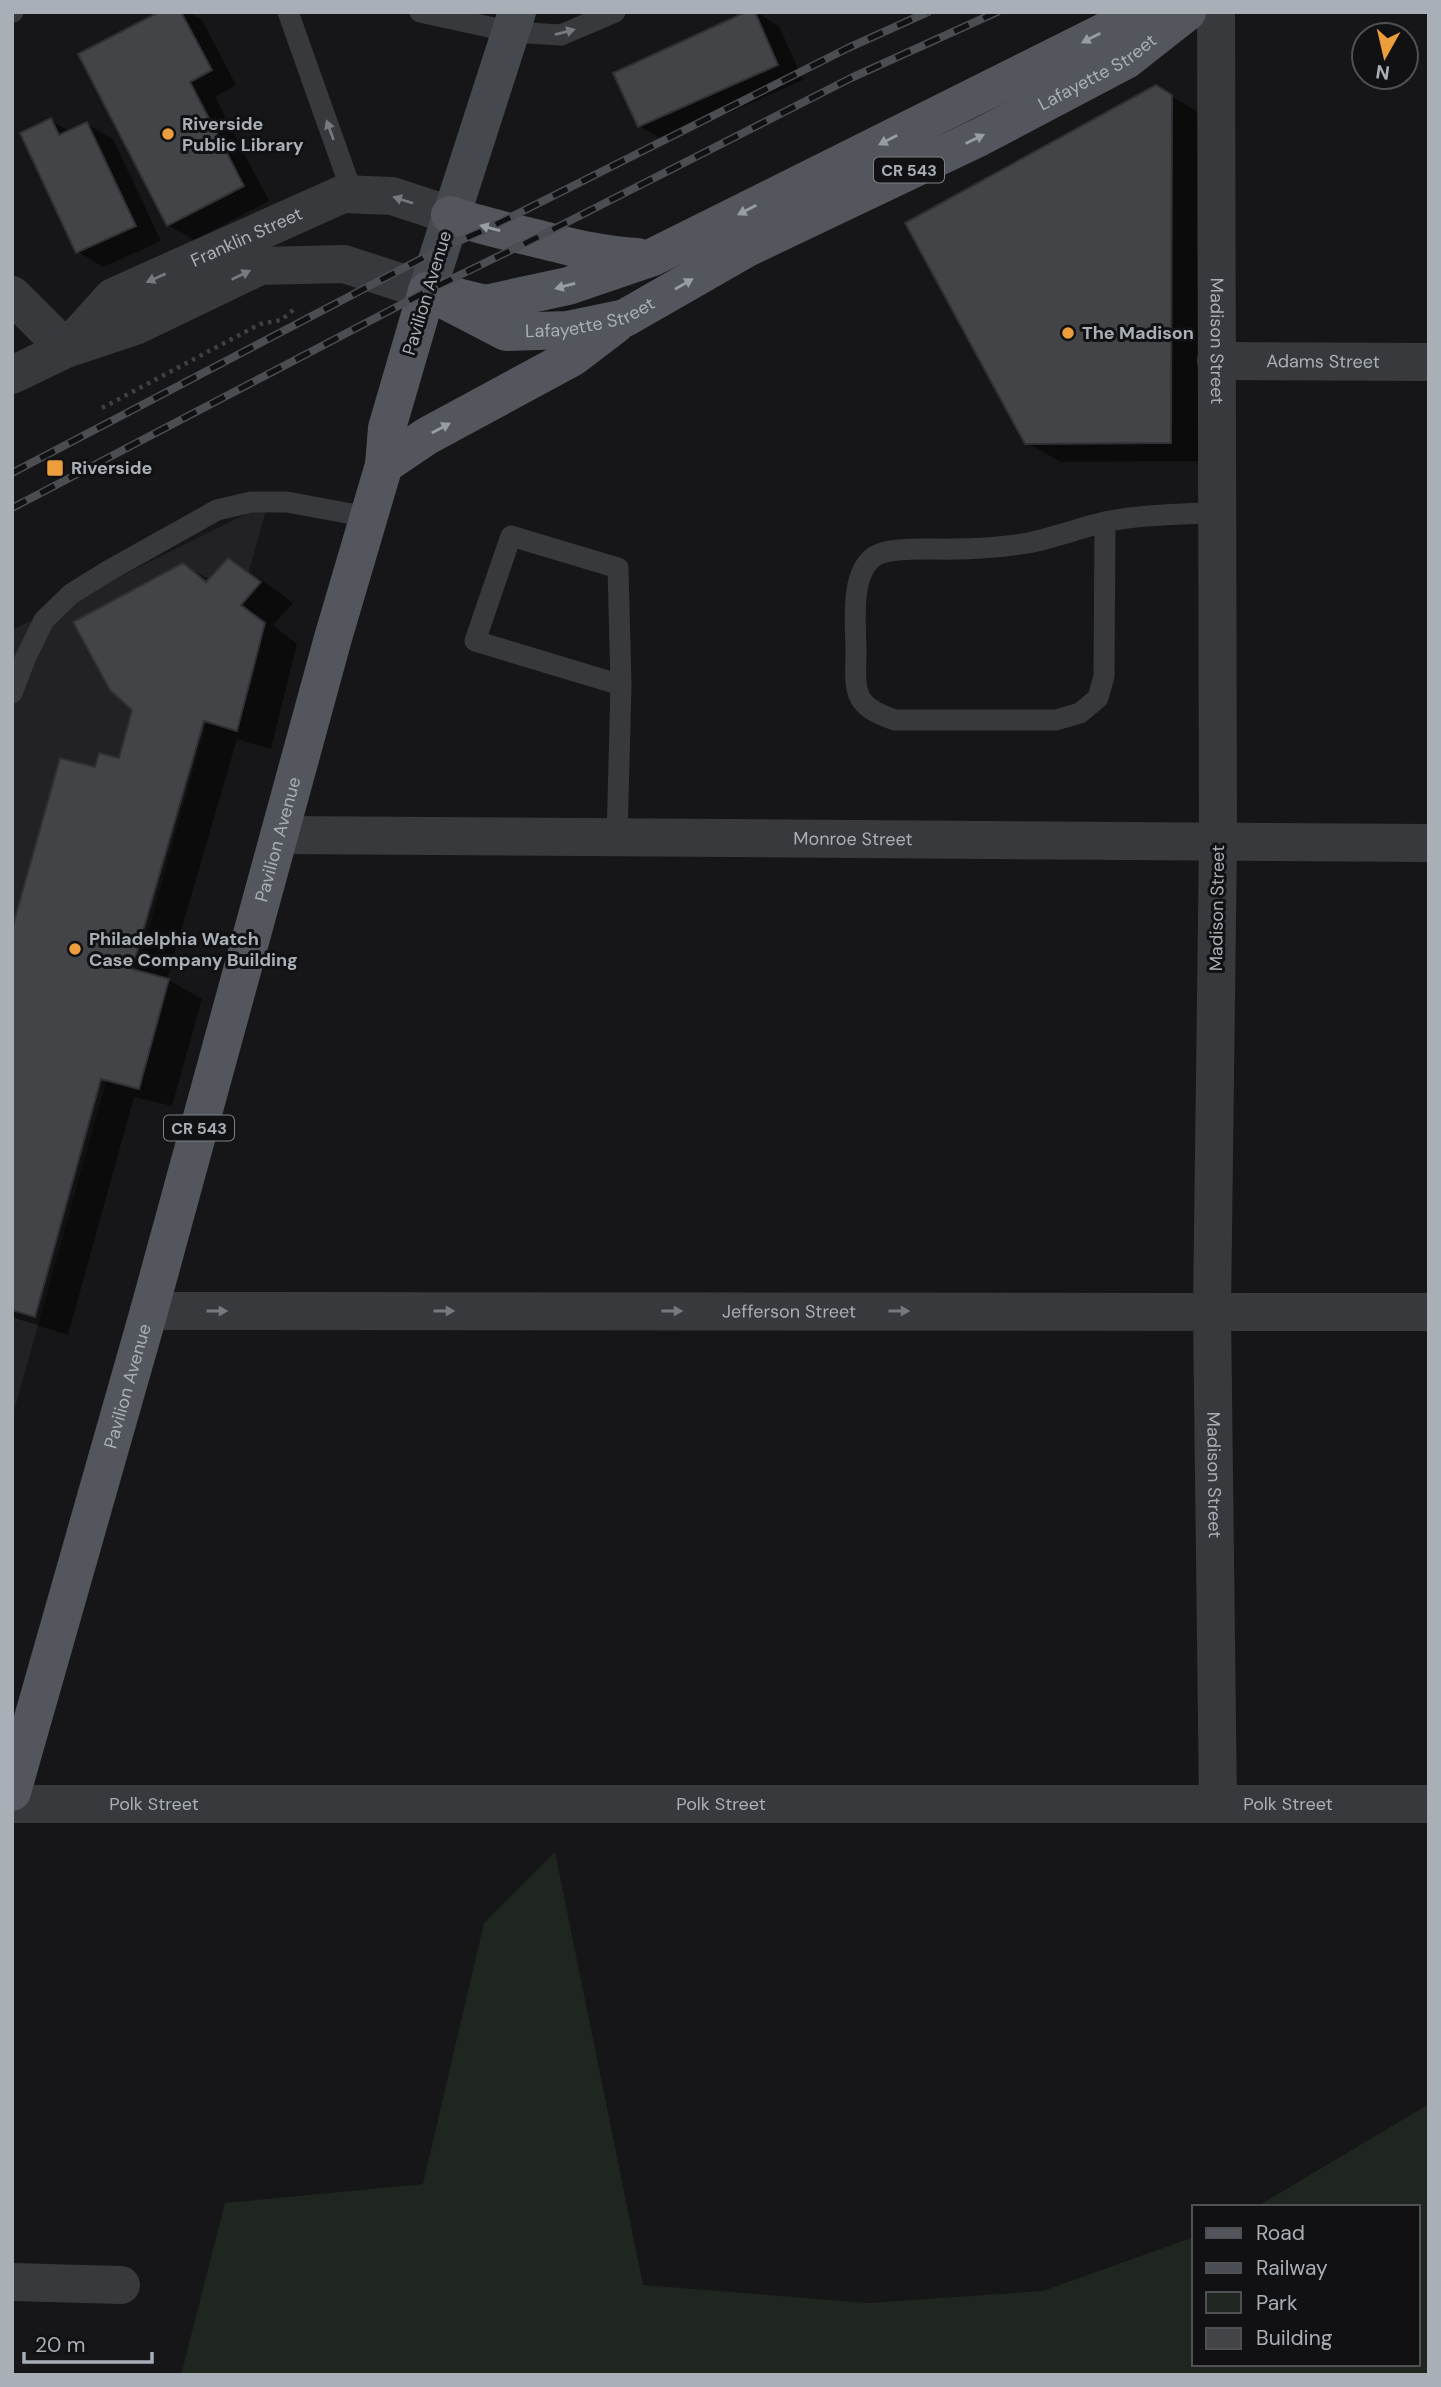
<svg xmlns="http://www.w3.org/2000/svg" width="1441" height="2387" font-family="'DM Sans',sans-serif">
<rect width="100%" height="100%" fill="#161618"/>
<polygon fill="#222225" points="268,503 12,1418 12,630"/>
<polygon fill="#1e261f" points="555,1852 643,2285 868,2303 1043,2291 1194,2237 1194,2364 1418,2364 1418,2207 1256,2207 1429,2104 1429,2375 181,2375 225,2203 423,2184 484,1923"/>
<g fill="#0007">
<polygon points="163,12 188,12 202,20 236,85 215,97 269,201 194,240 168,225"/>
<polygon points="750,12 756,12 779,26 803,80 665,141 639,126"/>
<polygon points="1156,87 1205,116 1204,461 1061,462 1027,443"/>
<polygon points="51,120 70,132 87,124 113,139 161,241 103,267 78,252"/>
<polygon points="229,561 262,580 293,603 273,625 297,644 271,749 237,739 167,979 202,999 172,1106 134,1097 68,1335 12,1317 12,936 96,769 121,760 183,565 210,580"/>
</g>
<g fill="#434448" stroke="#303134" stroke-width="2">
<polygon points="159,12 181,12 212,70 190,82 244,186 167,226 78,54"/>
<polygon points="746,12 755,12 778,65 638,127 613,73"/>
<polygon points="1156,85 1172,95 1171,443 1025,444 905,223"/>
<polygon points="51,118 59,135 87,122 136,226 76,253 20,133"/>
<polygon points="228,558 261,582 241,605 265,623 237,731 204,721 132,969 169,979 139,1089 101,1079 35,1317 12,1310 12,929 60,758 95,767 99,753 119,758 132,710 110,690 73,622 183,563 206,582"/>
</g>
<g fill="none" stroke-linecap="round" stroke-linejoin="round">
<polyline stroke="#3d4044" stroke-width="4.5" stroke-dasharray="3.5 5" stroke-linecap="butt" points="102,408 260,324 281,320 297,307"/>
<g stroke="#37393d" stroke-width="21">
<polyline points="12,12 13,12"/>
<polyline points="288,12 353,195"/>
<polyline points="420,12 512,32 561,35 615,12"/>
<path d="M1105 522 1104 676 1098 698 1080 713 1056 720H895C853 706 855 693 856 652 856 625 849 573 875 556 891 546 934 550 954 549 979 549 1003 547 1028 543 1054 538 1079 528 1105 522 1142 514 1180 515 1217 512"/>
<polyline points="12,693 25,659 44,620 71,594 108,571 217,510 251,502 287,502 368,517"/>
<polyline points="617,839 621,685 475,641 511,536 618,568 621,685"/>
</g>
<g stroke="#37393d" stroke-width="38">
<path id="s1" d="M1216 12 1218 842 1212 1311 1218 1804"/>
<polyline points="12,295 66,349"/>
<path id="s2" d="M67 348 113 297 343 194 392 196 450 215"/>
<path id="s3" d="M1216 361 1429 362"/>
<polyline points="12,375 66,349 135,326 260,266 344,264 427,291"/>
<path id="s4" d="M279 835 1429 843"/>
<path id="s5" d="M149 1311 1429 1312"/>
<path id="s6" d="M12 1804H1429"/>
<polyline points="12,2282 121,2285"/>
</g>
<polyline stroke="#45484d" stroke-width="38" points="427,291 517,12"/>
<g stroke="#53565c" stroke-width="38">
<path d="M450 215C478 225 506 231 535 238 571 247 600 255 637 257"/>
<path id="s7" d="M427 291 506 332 567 330 625 318 747 248 980 137 1126 60 1187 12"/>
<polyline points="453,296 485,304 568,286 653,257 1104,32 1154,12"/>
<polyline points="384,465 427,436 573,357 615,325"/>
<path id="s8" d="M12 1792 149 1311 333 638 384 465 387 428 427 291"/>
</g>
<g stroke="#4a4d52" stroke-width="8">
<g id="rail">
<polyline points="12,473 440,249 489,228 848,48 928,12"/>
<polyline points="12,508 427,291 536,238 851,78 997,12"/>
</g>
</g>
<use href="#rail" stroke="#111113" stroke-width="5" stroke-dasharray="16" stroke-linecap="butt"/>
</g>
<defs><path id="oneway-solid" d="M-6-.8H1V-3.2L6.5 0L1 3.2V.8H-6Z" transform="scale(1.75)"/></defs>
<g fill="#767a80">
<use href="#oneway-solid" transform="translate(565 32) rotate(-15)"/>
<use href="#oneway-solid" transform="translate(330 130) rotate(-110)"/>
<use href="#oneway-solid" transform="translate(403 200) rotate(-162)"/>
<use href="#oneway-solid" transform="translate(241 275) rotate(-26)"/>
<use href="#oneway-solid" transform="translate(156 278) rotate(156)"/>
<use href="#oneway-solid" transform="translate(217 1311)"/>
<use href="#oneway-solid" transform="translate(444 1311)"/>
<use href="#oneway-solid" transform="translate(672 1311)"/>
<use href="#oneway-solid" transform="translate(899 1311)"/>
</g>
<g fill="#989da5">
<use href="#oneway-solid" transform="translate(1091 38) rotate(153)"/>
<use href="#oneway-solid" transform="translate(975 139) rotate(-26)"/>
<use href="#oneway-solid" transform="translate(888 140) rotate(153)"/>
<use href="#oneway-solid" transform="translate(747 210) rotate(153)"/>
<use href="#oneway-solid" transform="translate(490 228) rotate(-165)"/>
<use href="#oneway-solid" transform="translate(684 284) rotate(-30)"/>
<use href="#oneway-solid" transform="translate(565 286) rotate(165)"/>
<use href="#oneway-solid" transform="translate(441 428) rotate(-28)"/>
</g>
<g fill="#eb9e3b" stroke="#111113" stroke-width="2.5">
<circle cx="168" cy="134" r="7"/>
<circle cx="1068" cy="333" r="7"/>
<rect x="46" y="459" width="18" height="18" rx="3.5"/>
<circle cx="75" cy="949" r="7"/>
</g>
<g text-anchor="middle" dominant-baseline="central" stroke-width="6" stroke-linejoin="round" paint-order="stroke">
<g fill="#111113" stroke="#7b8086" stroke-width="2">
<rect x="874" y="157.5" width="70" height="25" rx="5"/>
<rect x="164" y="1115.5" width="70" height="25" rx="5"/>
</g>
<g font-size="16" font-weight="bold" fill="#a9afb7">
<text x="909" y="170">CR 543</text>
<text x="199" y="1128">CR 543</text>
</g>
<g font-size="18" fill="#a9afb7" stroke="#111113">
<text stroke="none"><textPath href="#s7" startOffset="742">Lafayette Street</textPath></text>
<text stroke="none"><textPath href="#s2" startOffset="215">Franklin Street</textPath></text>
<text transform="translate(427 293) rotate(-73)">Pavilion Avenue</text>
<text stroke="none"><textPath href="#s7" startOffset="175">Lafayette Street</textPath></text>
<text stroke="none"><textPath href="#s1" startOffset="329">Madison Street</textPath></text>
<text stroke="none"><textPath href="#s3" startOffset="107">Adams Street</textPath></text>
<text stroke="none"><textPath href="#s8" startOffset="989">Pavilion Avenue</textPath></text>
<text stroke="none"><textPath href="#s4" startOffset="574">Monroe Street</textPath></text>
<text transform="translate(1217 908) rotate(-89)">Madison Street</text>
<text stroke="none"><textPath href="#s5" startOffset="640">Jefferson Street</textPath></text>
<text stroke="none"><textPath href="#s8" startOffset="422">Pavilion Avenue</textPath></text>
<text stroke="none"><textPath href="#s1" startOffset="1463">Madison Street</textPath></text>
<text stroke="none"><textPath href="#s6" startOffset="142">Polk Street</textPath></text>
<text stroke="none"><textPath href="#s6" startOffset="709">Polk Street</textPath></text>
<text stroke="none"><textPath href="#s6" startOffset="1276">Polk Street</textPath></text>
</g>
<g font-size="18" font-weight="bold" fill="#a9afb7" stroke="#111113" text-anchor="start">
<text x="182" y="124">Riverside<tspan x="182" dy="21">Public Library</tspan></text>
<text x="1082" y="333">The Madison</text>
<text x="71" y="468">Riverside</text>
<text x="89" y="939">Philadelphia Watch<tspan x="89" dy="21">Case Company Building</tspan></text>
</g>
</g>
<rect width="1441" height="2387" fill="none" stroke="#a9afb7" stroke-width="28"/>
<rect x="1192" y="2205" width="228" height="161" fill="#111113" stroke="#4e5055" stroke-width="2"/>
<rect x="1206" y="2228" width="35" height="10" fill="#53565c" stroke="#4e5055" stroke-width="2"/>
<text x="1256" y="2240" font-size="21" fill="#a9afb7">Road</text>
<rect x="1206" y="2263" width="35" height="10" fill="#4a4d52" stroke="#4e5055" stroke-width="2"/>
<text x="1256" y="2275" font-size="21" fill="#a9afb7">Railway</text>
<rect x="1206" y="2292" width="35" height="21" fill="#1e261f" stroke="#4e5055" stroke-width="2"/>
<text x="1256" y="2310" font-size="21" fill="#a9afb7">Park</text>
<rect x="1206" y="2328" width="35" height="21" fill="#434448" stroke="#4e5055" stroke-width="2"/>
<text x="1256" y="2345" font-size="21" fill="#a9afb7">Building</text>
<g transform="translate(1385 56) rotate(188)"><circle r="33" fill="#111113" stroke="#4e5055" stroke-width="2"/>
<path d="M0-5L12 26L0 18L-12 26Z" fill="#eb9e3b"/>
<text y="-10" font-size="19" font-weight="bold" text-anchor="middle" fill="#a9afb7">N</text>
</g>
<path d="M24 2352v10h128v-10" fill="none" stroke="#a9afb7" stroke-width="3.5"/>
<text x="35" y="2352" font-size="21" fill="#a9afb7" stroke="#111113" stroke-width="5" paint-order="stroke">20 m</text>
</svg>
